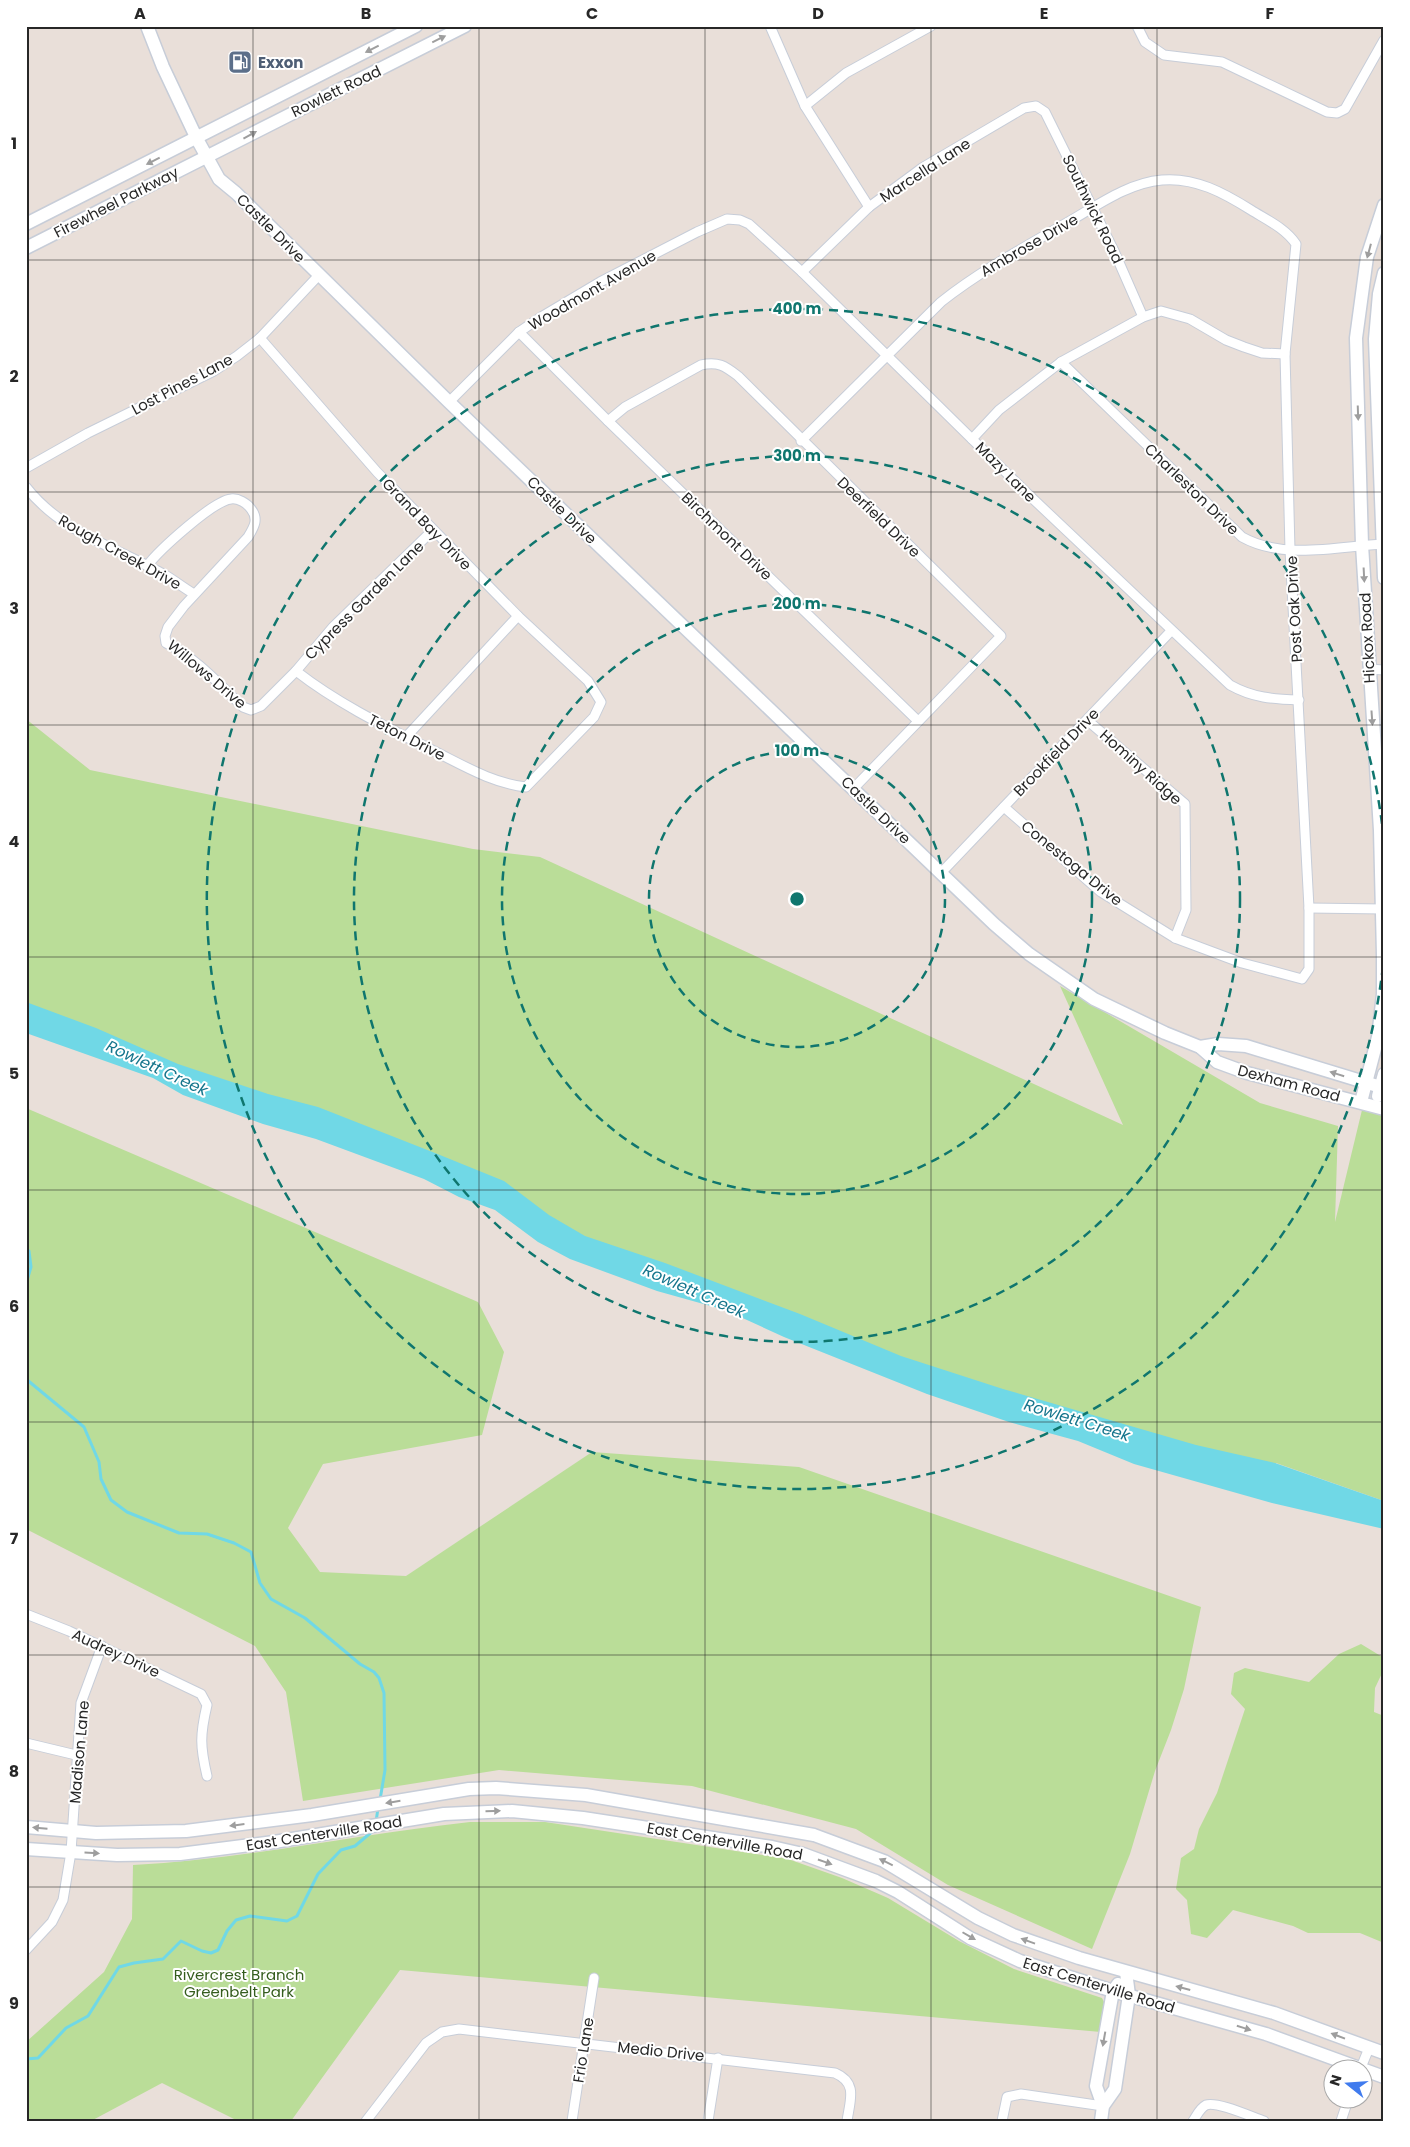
<svg xmlns="http://www.w3.org/2000/svg" width="1410" height="2147" font-family="Poppins,sans-serif">
<rect width="100%" height="100%" fill="#e9dfd9"/>
<g fill="#badd98">
<polygon points="26,719 90,770 473,849 540,857 1123,1125 1060,986 1260,1103 1338,1126 1335,1222 1362,1110 1384,1115 1384,1501 1276,1463 1274,1471 922,1376 658,1273 26,1017"/>
<polygon points="26,1108 478,1302 504,1352 482,1435 323,1464 288,1528 320,1572 406,1576 592,1452 799,1467 1201,1607 1184,1689 1171,1730 1155,1771 1130,1854 1092,1949 948,1885 856,1829 692,1786 499,1770 303,1801 286,1692 255,1646 26,1529"/>
<polygon points="1361,1644 1384,1658 1384,1669 1375,1688 1374,1712 1384,1716 1384,1943 1360,1933 1308,1933 1293,1926 1233,1910 1207,1938 1191,1934 1187,1900 1176,1889 1181,1858 1194,1849 1199,1829 1217,1793 1245,1709 1231,1694 1234,1673 1245,1668 1309,1682 1339,1654"/>
<path d="M470 1822H545L788 1859 842 1878 888 1898 959 1941 1014 1969 1102 1998 1105 2004 1101 2032 400 1970 291 2121H238L162 2083 91 2121H26V2042L104 1972 132 1919 133 1865C247 1859 358 1834 470 1822Z"/>
</g>
<polygon fill="#70d8e6" points="26,1002 96,1028 178,1064 268,1094 318,1107 435,1153 504,1181 549,1215 585,1236 665,1263 800,1314 901,1356 1003,1389 1196,1445 1275,1463 1384,1501 1384,1529 1272,1503 1134,1464 1078,1441 1009,1422 927,1394 784,1337 725,1310 657,1291 570,1259 538,1242 495,1210 459,1197 424,1179 316,1139 263,1124 183,1095 153,1078 26,1033"/>
<g fill="none" stroke-linecap="round" stroke-linejoin="round">
<g stroke="#70d8e6" stroke-width="3">
<polyline points="26,1250 29,1251 31,1267 26,1284"/>
<polyline points="26,1379 84,1427 99,1462 101,1479 111,1500 127,1512 179,1533 207,1534 234,1543 251,1552 260,1583 271,1599 305,1618 360,1664 374,1672 379,1678 384,1693 385,1770 380,1800"/>
<polyline points="376,1822 378,1808"/>
<polyline points="26,2059 38,2058 66,2028 88,2016 119,1967 134,1963 163,1959 181,1941 202,1951 211,1953 218,1950 227,1931 236,1920 250,1916 287,1921 297,1916 318,1874 341,1850 355,1846 374,1830"/>
</g>
<g stroke="#c7cdd8" stroke-width="11">
<g id="street">
<polyline points="770,26 805,106 869,207"/>
<polyline points="1137,26 1145,42 1164,55 1222,62 1327,112 1337,113 1345,109 1384,40"/>
<polyline points="805,106 846,73 931,26"/>
<polyline points="802,272 869,207 922,168 1024,108 1036,106 1045,112 1114,251 1143,317"/>
<polyline points="519,332 608,421 918,721"/>
<path d="M260 338 377 472 518 616 588 681 601 702 594 717 526 787C491 783 461 764 430 749 384 726 337 703 296 671"/>
<path d="M1061 362 1242 537C1283 560 1336 547 1382 544"/>
<path d="M449 402 519 332 541 317 600 282 697 232 727 219 740 220 749 224 802 272 1031 497 1230 685C1253 698 1273 699 1299 700"/>
<path d="M608 421 625 407 701 365C718 361 725 366 738 376L1001 636 853 789"/>
<polyline points="972,439 999,410 1061,362 1143,317 1161,311 1190,319 1226,340 1244,347 1262,353 1285,354"/>
<path d="M801 441 941 302C979 272 1021 249 1063 225 1094 208 1126 183 1162 180 1195 177 1224 193 1251 210 1267 220 1285 228 1296 244L1285 354 1290 550 1309 908V969L1302 979 1242 963 1175 938 1101 892 1004 807"/>
<polyline points="26,468 88,433 214,371 237,356 260,338 319,275"/>
<path d="M26 487C62 533 116 547 165 575 175 581 184 588 194 594"/>
<path d="M147 566C159 550 213 501 231 499 238 498 247 503 251 509 259 519 254 527 248 537L184 606 168 627 165 636 166 643C195 657 220 685 243 707L251 710 261 706 296 671 333 627 433 530"/>
<polyline points="1369,669 1384,670"/>
<polyline points="1087,720 1185,804 1186,910 1175,938"/>
<polyline points="406,737 518,616"/>
<polyline points="941,873 1171,631"/>
<polyline points="1309,908 1384,909"/>
<path d="M26 1614 69 1631 201 1694 207 1705C200 1735 200 1746 207 1776"/>
<polyline points="26,1743 76,1755"/>
<polyline points="26,1950 52,1922 63,1900 71,1852 81,1703 102,1646"/>
<polyline points="1360,2070 1369,2048"/>
<path d="M366 2121 426 2043 442 2032 459 2029 835 2073C858 2083 850 2100 847 2121"/>
<polyline points="572,2121 594,1978"/>
<polyline points="708,2121 718,2058"/>
<polyline points="1002,2121 1007,2097 1021,2094 1103,2106"/>
<path d="M1193 2121C1197 2115 1200 2108 1206 2105 1217 2101 1252 2117 1264 2121"/>
<polyline points="1341,2121 1348,2100"/>
</g>
</g>
<g stroke="#c7cdd8" stroke-width="15">
<g id="secondary">
<polyline points="147,26 163,67 197,139 219,179 236,193 449,402 994,924 1029,954 1094,999 1165,1033 1200,1047 1217,1062 1247,1073 1384,1109"/>
<polyline points="26,224 416,26"/>
<polyline points="26,248 465,26"/>
<polyline points="1384,273 1379,294 1375,339 1384,578"/>
<polyline points="1200,1047 1218,1044 1246,1046 1384,1088"/>
<polyline points="1378,1096 1384,1074"/>
<polyline points="1361,1102 1378,1037 1383,994 1383,955 1380,830 1362,545 1356,338 1367,257 1384,205"/>
<polyline points="26,1827 96,1833 186,1831 312,1815 469,1789 496,1788 586,1795 814,1835 884,1861 978,1918 1013,1935 1079,1958 1274,2013 1384,2053"/>
<polyline points="26,1849 117,1855 180,1854 274,1842 444,1814 512,1811 583,1818 772,1847 803,1854 876,1881 898,1892 970,1938 1020,1961 1113,1991 1266,2034 1384,2077"/>
<polyline points="1103,2106 1096,2086 1113,1991 1118,1984"/>
<polyline points="1101,2121 1103,2106 1115,2089 1129,1995 1126,1972"/>
</g>
</g>
<use href="#street" stroke="#fff" stroke-width="9"/>
<use href="#secondary" stroke="#fff" stroke-width="12"/>
</g>
<defs><path id="oneway-solid" d="M-6-.8H1V-3.2L6.5 0L1 3.2V.8H-6Z" transform="scale(1.25)"/></defs>
<g fill="#9e9e9e">
<use href="#oneway-solid" transform="translate(439 39) rotate(-26)"/>
<use href="#oneway-solid" transform="translate(372 49) rotate(153)"/>
<use href="#oneway-solid" transform="translate(250 135) rotate(-29)"/>
<use href="#oneway-solid" transform="translate(153 161) rotate(153)"/>
<use href="#oneway-solid" transform="translate(1369 251) rotate(105)"/>
<use href="#oneway-solid" transform="translate(1358 413) rotate(88)"/>
<use href="#oneway-solid" transform="translate(1364 575) rotate(87)"/>
<use href="#oneway-solid" transform="translate(1372 718) rotate(86)"/>
<use href="#oneway-solid" transform="translate(1337 1074) rotate(-163)"/>
<use href="#oneway-solid" transform="translate(393 1802) rotate(171)"/>
<use href="#oneway-solid" transform="translate(493 1811) rotate(-1)"/>
<use href="#oneway-solid" transform="translate(237 1825) rotate(173)"/>
<use href="#oneway-solid" transform="translate(40 1828) rotate(-175)"/>
<use href="#oneway-solid" transform="translate(92 1853) rotate(3)"/>
<use href="#oneway-solid" transform="translate(825 1862) rotate(19)"/>
<use href="#oneway-solid" transform="translate(886 1862) rotate(-154)"/>
<use href="#oneway-solid" transform="translate(969 1936) rotate(30)"/>
<use href="#oneway-solid" transform="translate(1028 1941) rotate(-160)"/>
<use href="#oneway-solid" transform="translate(1183 1988) rotate(-165)"/>
<use href="#oneway-solid" transform="translate(1244 2028) rotate(17)"/>
<use href="#oneway-solid" transform="translate(1338 2036) rotate(-159)"/>
<use href="#oneway-solid" transform="translate(1104 2039) rotate(100)"/>
</g>
<path fill="none" stroke="#272727" stroke-width="1" stroke-opacity="0.55" d="M253 26V2121M479 26V2121M705 26V2121M931 26V2121M1157 26V2121M26 260H1384M26 492H1384M26 725H1384M26 957H1384M26 1190H1384M26 1422H1384M26 1655H1384M26 1887H1384"/>
<g fill="none" stroke="#0f766e" stroke-width="2.5" stroke-dasharray="9 6">
<circle cx="797" cy="899" r="148"/>
<circle cx="797" cy="899" r="295"/>
<circle cx="797" cy="899" r="443"/>
<path d="M1383 966A590 590 0 1 1 1383 832"/>
</g>
<defs>
<g id="fuel-square" transform="scale(1.25)"><rect x="-9" y="-9" width="18" height="18" rx="4" fill="#5c6f8a" stroke="#fff"/><path d="M-5.5-6h7V0h2V4h1.3V-2.5L3-4.5l.8-.8L6-3V5H2.5V1h-1V6h-7ZM-4.2-4.7v3.2H.2V-4.7Z" fill="#fff"/></g>
</defs>
<g fill-rule="evenodd">
<use href="#fuel-square" x="240" y="62"/>
</g>
<g text-anchor="middle" dominant-baseline="central" stroke-width="4" stroke-linejoin="round" paint-order="stroke">
<g font-size="15" font-weight="bold" fill="#4e5e75" stroke="#fff" text-anchor="start">
<text x="258" y="62">Exxon</text>
</g>
<g font-size="15" fill="#272727" stroke="#fff">
<text transform="translate(336 91) rotate(-26)">Rowlett Road</text>
<text transform="translate(925 170) rotate(-33)">Marcella Lane</text>
<text transform="translate(116 202) rotate(-27)">Firewheel Parkway</text>
<text transform="translate(1093 209) rotate(64)">Southwick Road</text>
<text transform="translate(271 228) rotate(45)">Castle Drive</text>
<text transform="translate(1029 245) rotate(-30)">Ambrose Drive</text>
<text transform="translate(592 290) rotate(-30)">Woodmont Avenue</text>
<text transform="translate(182 384) rotate(-28)">Lost Pines Lane</text>
<text transform="translate(1006 472) rotate(45)">Mazy Lane</text>
<text transform="translate(1192 489) rotate(44)">Charleston Drive</text>
<text transform="translate(562 510) rotate(44)">Castle Drive</text>
<text transform="translate(879 517) rotate(44)">Deerfield Drive</text>
<text transform="translate(427 524) rotate(46)">Grand Bay Drive</text>
<text transform="translate(727 536) rotate(44)">Birchmont Drive</text>
<text transform="translate(120 552) rotate(29)">Rough Creek Drive</text>
<text transform="translate(364 600) rotate(-45)">Cypress Garden Lane</text>
<text transform="translate(1294 609) rotate(-93)">Post Oak Drive</text>
<text transform="translate(1367 638) rotate(-93)">Hickox Road</text>
<text transform="translate(207 674) rotate(40)">Willows Drive</text>
<text transform="translate(407 737) rotate(27)">Teton Drive</text>
<text transform="translate(1056 752) rotate(-46)">Brookfield Drive</text>
<text transform="translate(1141 767) rotate(42)">Hominy Ridge</text>
<text transform="translate(876 810) rotate(44)">Castle Drive</text>
<text transform="translate(1072 863) rotate(39)">Conestoga Drive</text>
<text transform="translate(1289 1083) rotate(15)">Dexham Road</text>
<text transform="translate(116 1653) rotate(25)">Audrey Drive</text>
<text transform="translate(79 1752) rotate(-85)">Madison Lane</text>
<text transform="translate(324 1833) rotate(-9)">East Centerville Road</text>
<text transform="translate(725 1841) rotate(10)">East Centerville Road</text>
<text transform="translate(1099 1985) rotate(17)">East Centerville Road</text>
<text transform="translate(583 2050) rotate(-81)">Frio Lane</text>
<text transform="translate(661 2051) rotate(6)">Medio Drive</text>
</g>
<g font-size="15" fill="#345d1d" stroke="#fff">
<text x="239" y="1974">Rivercrest Branch<tspan x="239" dy="17">Greenbelt Park</tspan></text>
</g>
<g font-size="16" font-style="italic" fill="#15758c" stroke="#fff">
<text transform="translate(157 1068) rotate(25)">Rowlett Creek</text>
<text transform="translate(694 1291) rotate(24)">Rowlett Creek</text>
<text transform="translate(1077 1420) rotate(17)">Rowlett Creek</text>
</g>
</g>
<circle cx="797" cy="899" r="8" fill="#0f766e" stroke="#fff" stroke-width="2.5"/>
<g font-size="15" text-anchor="middle" font-weight="bold" fill="#0f766e" stroke="#fff" stroke-width="4" stroke-linejoin="round" paint-order="stroke">
<text x="797" y="314">400 m</text>
<text x="797" y="461">300 m</text>
<text x="797" y="609">200 m</text>
<text x="797" y="756">100 m</text>
</g>
<rect width="1410" height="2147" fill="none" stroke="#ffffff" stroke-width="55"/>
<g transform="translate(1348 2084) rotate(287)"><circle r="24" fill="#ffffff" stroke="#a9a9a9"/>
<path d="M0-4L9 19L0 12L-9 19Z" fill="#407bee"/>
<text y="-8" font-size="14" font-weight="bold" text-anchor="middle" fill="#272727">N</text>
</g>
<rect x="28" y="28" width="1354" height="2092" fill="none" stroke="#272727" stroke-width="2"/>
<g font-size="16" text-anchor="middle" font-weight="bold" fill="#272727">
<text x="140" y="19">A</text>
<text x="366" y="19">B</text>
<text x="592" y="19">C</text>
<text x="818" y="19">D</text>
<text x="1044" y="19">E</text>
<text x="1270" y="19">F</text>
<text x="14" y="149">1</text>
<text x="14" y="382">2</text>
<text x="14" y="614">3</text>
<text x="14" y="847">4</text>
<text x="14" y="1079">5</text>
<text x="14" y="1312">6</text>
<text x="14" y="1544">7</text>
<text x="14" y="1777">8</text>
<text x="14" y="2009">9</text>
</g>
</svg>
